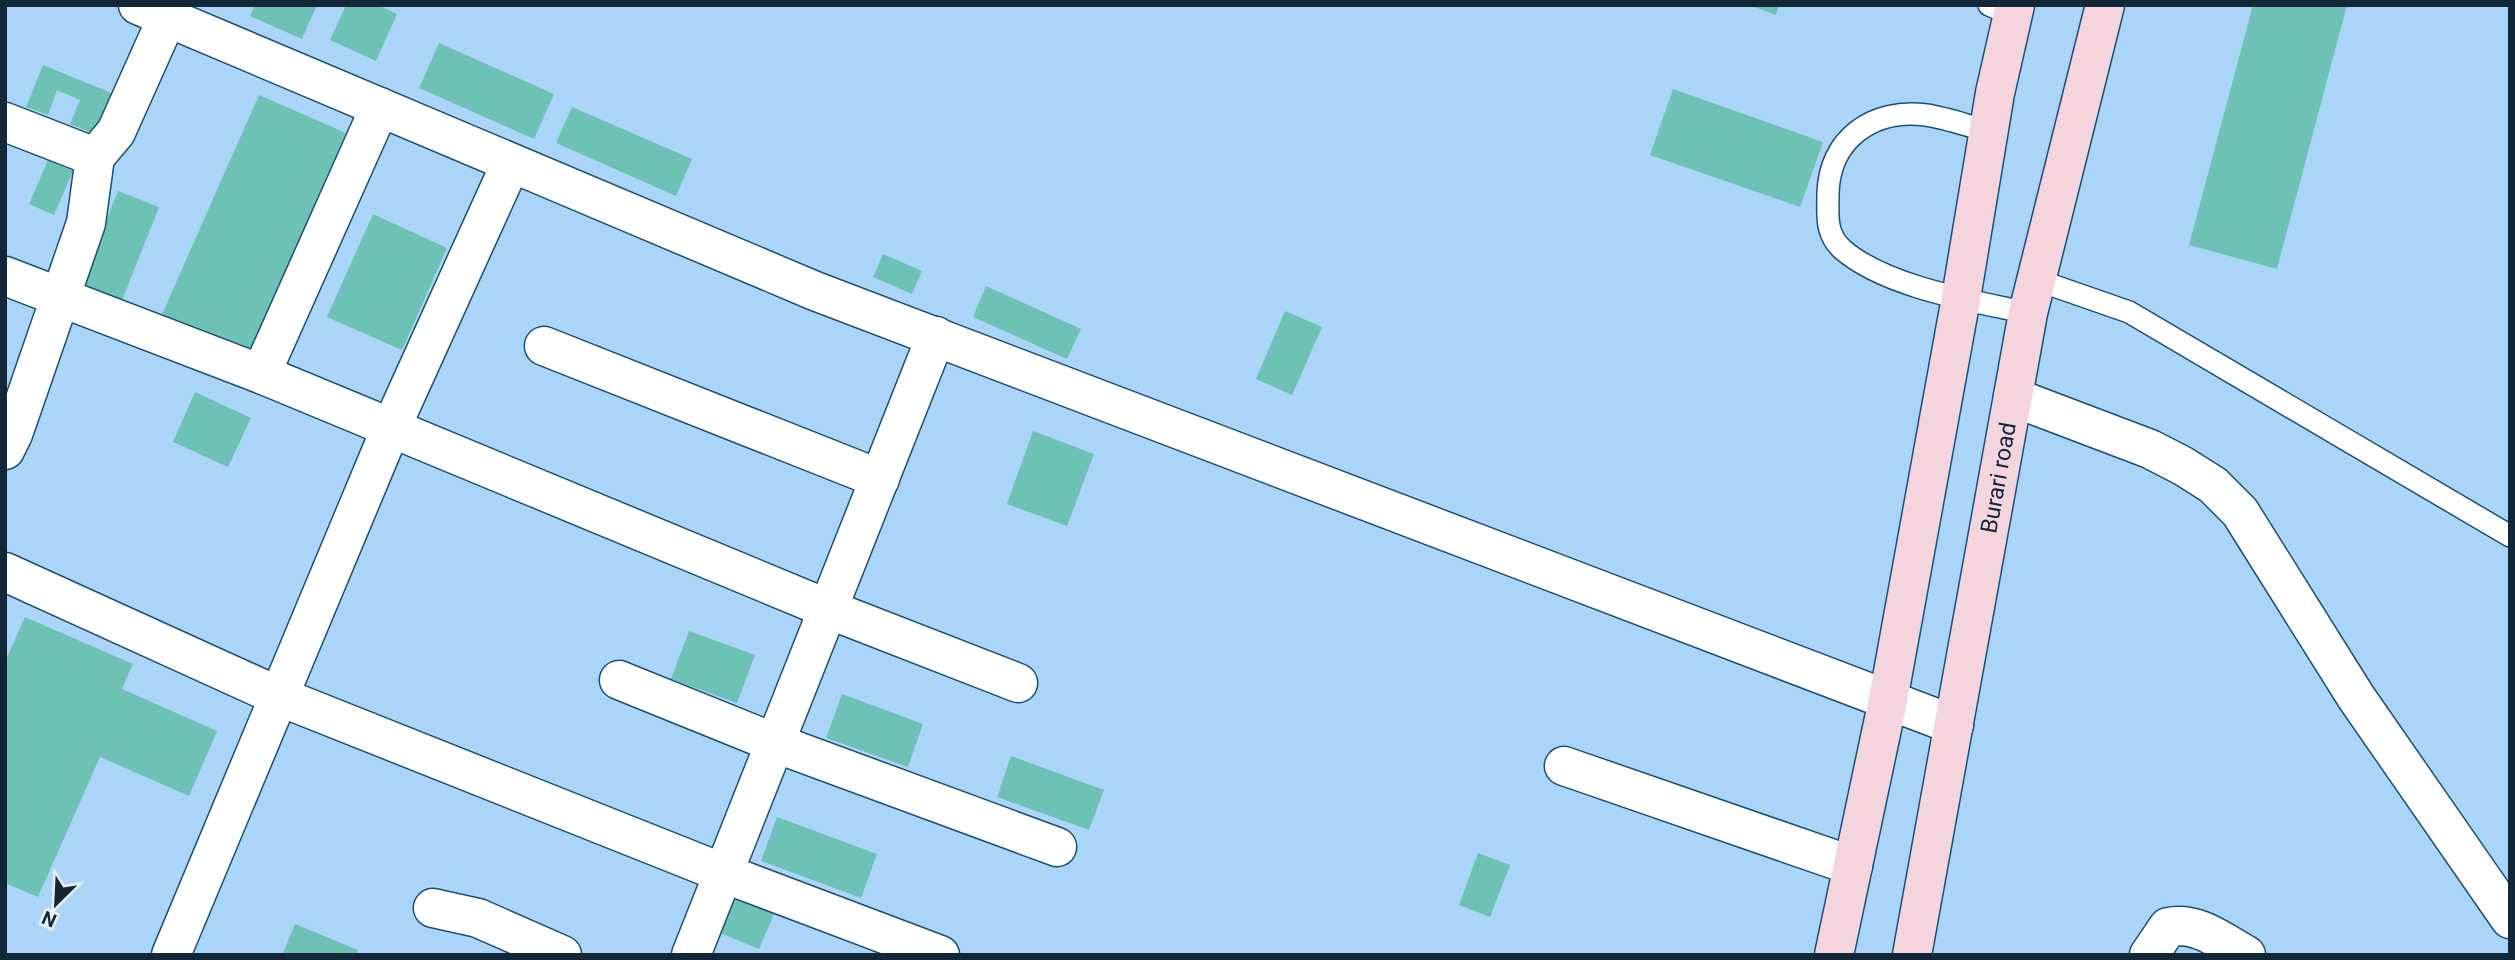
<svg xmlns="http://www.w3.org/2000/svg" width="2515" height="960" font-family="Roboto,sans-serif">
<rect width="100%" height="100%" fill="#aad5f8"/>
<g fill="#6ec2b5">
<polygon points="255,5 317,5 302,39 250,16"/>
<polygon points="346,5 378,5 397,14 376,61 330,40"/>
<polygon points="1749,5 1779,5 1776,15"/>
<polygon points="2253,5 2347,5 2277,269 2189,245"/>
<polygon points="439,43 554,94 534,139 419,88"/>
<polygon points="43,65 114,94 98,135 70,124 80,100 57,90 48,115 26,107"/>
<polygon points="1673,89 1823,142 1800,207 1650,155"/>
<polygon points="259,95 346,133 246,359 159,321"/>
<polygon points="572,107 692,159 676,196 556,143"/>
<polygon points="48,160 73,171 54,215 29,204"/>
<polygon points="118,191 159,207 121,303 80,287"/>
<polygon points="373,214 447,248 402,350 327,317"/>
<polygon points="883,254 922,271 912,294 873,277"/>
<polygon points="986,286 1081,329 1067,359 973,317"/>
<polygon points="1285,311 1322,327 1292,395 1256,379"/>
<polygon points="195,392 251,418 228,467 173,442"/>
<polygon points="1033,431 1094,454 1067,526 1007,504"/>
<polygon points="25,617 133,664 122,689 217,731 189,796 100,757 38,897 5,883 5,662"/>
<polygon points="689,631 755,655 737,703 671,679"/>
<polygon points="842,694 923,724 908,767 826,738"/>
<polygon points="1011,756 1104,790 1089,830 997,797"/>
<polygon points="777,817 877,854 861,898 761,861"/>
<polygon points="1478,853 1510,865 1490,917 1459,905"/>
<polygon points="739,886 779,902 759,949 720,933"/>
<polygon points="295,924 358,950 356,955 282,955"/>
</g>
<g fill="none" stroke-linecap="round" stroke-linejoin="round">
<g stroke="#1b5076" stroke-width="24">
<g id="service">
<polyline points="1989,5 2013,15"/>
<path d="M1988 131C1968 126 1947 118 1926 115 1873 108 1829 139 1828 194 1828 215 1825 233 1842 249 1885 287 1973 301 2028 313"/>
<polyline points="2037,280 2129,312 2510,536"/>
</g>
</g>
<g stroke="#1b5076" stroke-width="41">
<g id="minor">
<polyline points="138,5 815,291 1954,725"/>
<polyline points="5,122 95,157"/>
<polyline points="5,276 261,374 833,611 1018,683"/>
<polyline points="544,346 880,479"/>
<polyline points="261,374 380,107"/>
<polyline points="2013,397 2150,449 2183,466 2213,485 2240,512 2356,697 2510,919"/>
<polyline points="5,450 13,434 86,223 95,157 116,132 167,18"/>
<polyline points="5,572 278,696 723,873 940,955"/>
<polyline points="619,680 775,743 1057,847"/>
<polyline points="1564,766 1853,866"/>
<polyline points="433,908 478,918 562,955"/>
<polyline points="171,955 391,428 511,163"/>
<polyline points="691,955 936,336"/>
<path d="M2149 955 2168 927C2197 921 2221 941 2246 955"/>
</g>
</g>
<g stroke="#1b5076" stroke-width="41">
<g id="secondary">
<polyline points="1834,955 1888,700 1961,298 1995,93 2015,5"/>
<path id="s1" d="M1912 955 2028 313 2105 5"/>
</g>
</g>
<use href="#service" stroke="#fff" stroke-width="21"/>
<use href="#minor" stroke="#fff" stroke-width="38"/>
<use href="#secondary" stroke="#f4d5dd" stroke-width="38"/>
</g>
<g text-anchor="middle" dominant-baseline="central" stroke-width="5" stroke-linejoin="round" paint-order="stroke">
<g font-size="23" fill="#122738" stroke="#e7f1fa">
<text stroke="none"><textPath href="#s1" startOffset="485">Burari road</textPath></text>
</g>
</g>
<rect width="2515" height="960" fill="none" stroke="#122738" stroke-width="14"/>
<g transform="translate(56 904) rotate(204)" stroke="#e7f1fa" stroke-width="5" paint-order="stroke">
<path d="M0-5L12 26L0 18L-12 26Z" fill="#122738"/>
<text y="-10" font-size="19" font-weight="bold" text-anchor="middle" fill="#122738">N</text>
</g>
</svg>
